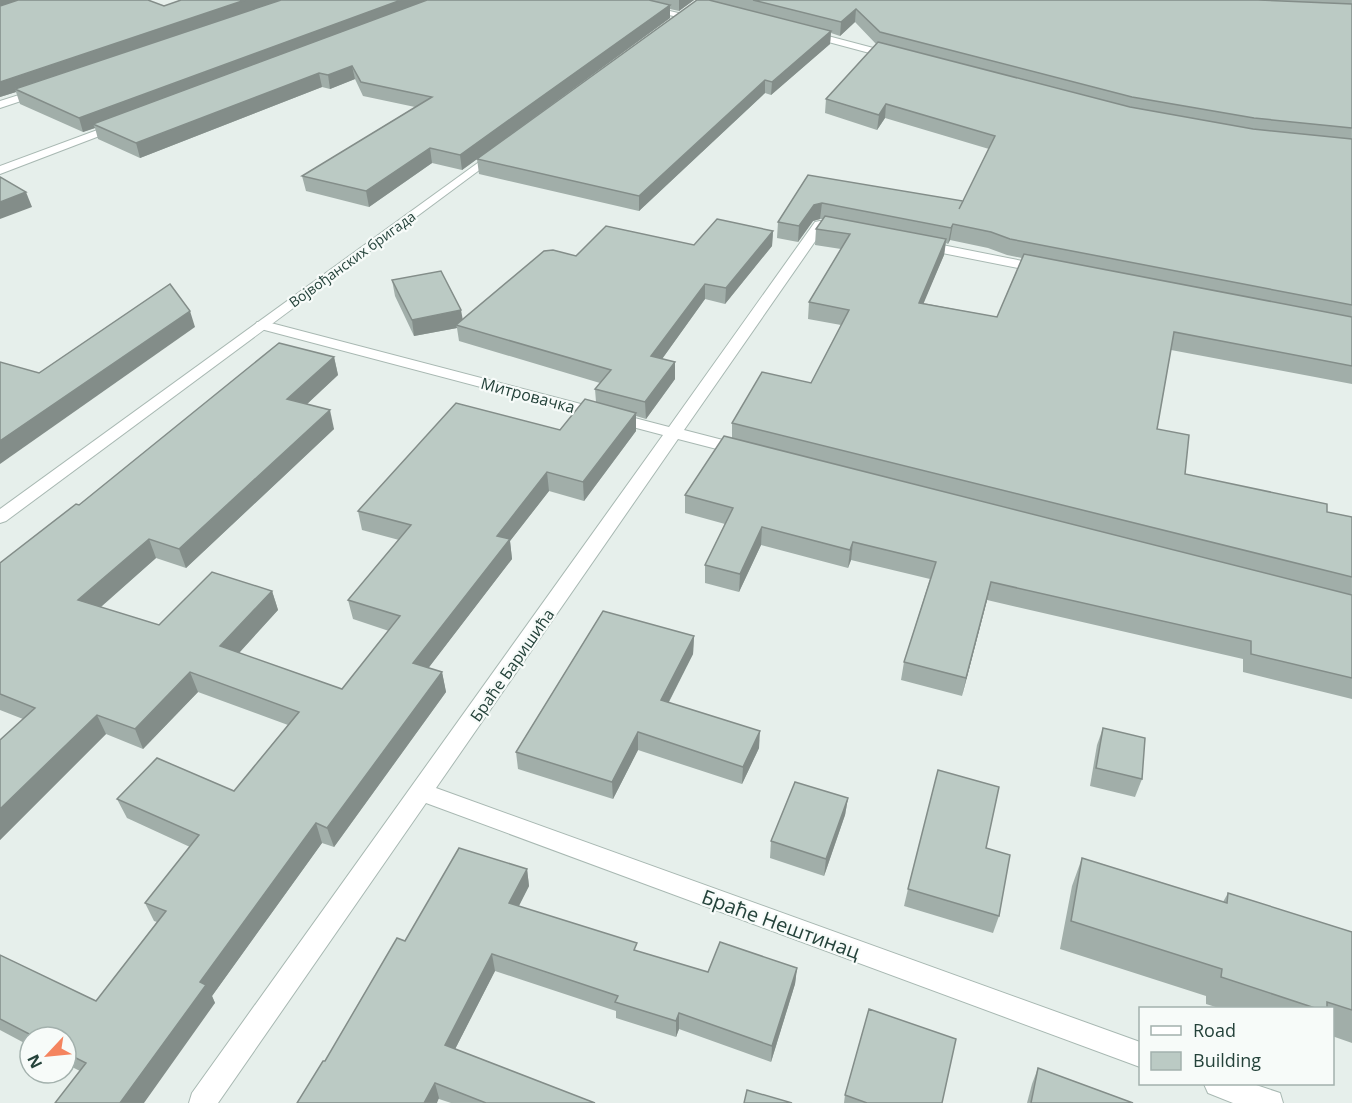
<svg xmlns="http://www.w3.org/2000/svg" width="1352" height="1103" font-family="'Open Sans',sans-serif">
<rect width="100%" height="100%" fill="#e6efeb"/>
<g fill="none" stroke-linecap="round" stroke-linejoin="round">
<g stroke="#a8b8b2" stroke-width="2">
<g id="minor">
<polygon points="604,0 622,0 687,15 682,18"/>
<polygon points="809,31 896,54 897,56 892,59 806,36 804,34"/>
<polygon points="41,88 46,91 45,93 0,108 0,101"/>
<polygon points="119,122 125,125 123,127 0,174 0,166"/>
<polygon points="820,221 842,226 843,229 837,233 823,230 684,430 746,446 748,450 740,455 678,439 436,788 1140,1042 1140,1067 426,803 218,1103 189,1103 192,1093 663,435 257,328 255,325 257,322 267,322 669,427 815,222"/>
<polygon points="922,241 1043,265 1050,269 1043,273 917,248 915,245 917,242"/>
<polygon points="1204,1084 1253,1084 1280,1093 1283,1103 1233,1103 1208,1093"/>
</g>
</g>
<g stroke="#a8b8b2" stroke-width="2">
<polygon id="tertiary" points="497,149 501,150 501,154 6,521 0,523 0,509"/>
</g>
<use href="#minor" fill="#fff" fill-rule="evenodd"/>
<use href="#tertiary" fill="#fff" fill-rule="evenodd"/>
</g>
<g fill="#a1aea9" fill-rule="evenodd">
<polygon points="0,0 164,6 181,0 694,0 679,11 670,9 670,18 462,170 432,163 369,207 306,191 302,176 415,107 363,96 355,79 330,89 322,87 140,158 98,139 95,128 83,132 20,104 16,92 0,97"/>
<path d="M697 0H1352V384L1171 350 1157 429 1185 474 1327 512 1352 517V699L1243 672V659L987 600 962 696 901 680 904 662 930 579 851 560 848 568 761 545 739 592 705 583V565L725 524 685 513V495L732 438V423L811 383 841 325 808 319 809 302 841 249 815 245 816 229 823 219H820L813 221 798 242 777 238 778 222 808 175 962 203 989 149 885 118 877 130 825 113 826 99 876 44 855 22 840 36 831 33 830 44 771 95 765 93 639 211 479 174 477 159ZM950 240 988 248 1007 255 1022 258 997 317 923 303 944 255 946 243 948 244Z"/>
<polygon points="773,231 772,246 725,304 705,299 662,359 675,379 646,419 636,416 636,431 584,501 549,491 510,541 512,559 428,668 442,672 446,692 334,847 322,843 212,996 215,1003 80,1071 66,1064 66,1037 30,1037 30,1046 0,1030 0,955 96,1001 157,922 154,921 145,903 190,847 127,818 117,799 234,791 288,725 198,692 143,749 106,734 0,840 0,740 23,719 0,710 0,563 79,505 334,357 338,375 307,404 334,429 186,568 156,558 101,607 159,625 272,591 278,610 239,653 342,689 389,631 353,619 348,600 399,540 362,530 358,511 560,430 596,402 595,389 600,383 459,341 457,328 414,336 395,296 392,280 463,320 576,256 694,245"/>
<polygon points="694,636 693,654 669,702 759,748 742,784 638,750 613,799 518,769 516,752"/>
<polygon points="1103,728 1142,779 1135,797 1090,786 1097,745"/>
<polygon points="848,798 845,815 824,876 770,858 771,841"/>
<polygon points="1082,858 1223,902 1228,893 1352,932 1352,1043 1332,1036 1332,1008 1219,1008 1206,1004 1206,996 1060,949 1072,886"/>
<polygon points="527,869 529,886 519,906 637,951 708,972 797,968 795,984 771,1062 679,1029 676,1037 616,1018 616,1011 495,971 455,1049 595,1103 451,1103 325,1061 405,941"/>
<polygon points="908,889 999,916 993,933 904,906"/>
<polygon points="1038,1068 1133,1103 1027,1103 1032,1084"/>
<polygon points="845,1095 942,1103 844,1103"/>
</g>
<g fill="#838d89">
<polygon points="0,0 32,0 0,10"/>
<polygon points="245,0 285,0 15,89 16,92 0,97 0,82"/>
<polygon points="401,0 437,0 93,124 95,128 83,132 79,118"/>
<polygon points="679,0 694,0 679,11"/>
<polygon points="670,5 670,18 462,170 460,155"/>
<polygon points="856,9 855,22 840,36 841,22"/>
<polygon points="831,31 830,44 771,95 772,82"/>
<polygon points="352,66 355,79 330,89 328,75"/>
<polygon points="319,73 322,87 140,158 136,143"/>
<polygon points="765,80 765,93 639,211 639,196"/>
<polygon points="886,104 885,118 877,130 879,115"/>
<polygon points="430,148 432,163 369,207 366,191"/>
<polygon points="26,192 32,207 0,219 0,202"/>
<polygon points="822,203 820,219 813,221 798,242 799,226 814,205"/>
<polygon points="953,224 950,240 948,244 951,228"/>
<polygon points="773,231 772,246 725,304 726,288"/>
<polygon points="946,239 944,255 917,319 919,303"/>
<polygon points="705,284 705,299 652,373 651,356"/>
<polygon points="461,310 464,326 456,325 457,328 414,336 412,320"/>
<polygon points="190,311 195,327 0,464 0,441"/>
<polygon points="334,357 338,375 292,418 287,399"/>
<polygon points="675,362 675,379 646,419 645,402"/>
<polygon points="330,410 334,429 186,568 179,549"/>
<polygon points="636,413 636,431 584,501 583,482"/>
<polygon points="547,472 549,491 510,541 512,559 417,683 413,663 497,536"/>
<polygon points="762,527 761,545 739,592 740,574"/>
<polygon points="149,539 156,558 87,619 78,600"/>
<polygon points="853,542 851,560 848,568 850,550"/>
<polygon points="991,582 987,600 962,696 966,678"/>
<polygon points="272,591 278,610 227,666 220,646"/>
<polygon points="694,636 693,654 661,717 661,700"/>
<polygon points="190,672 198,692 143,749 135,729"/>
<polygon points="442,672 446,692 334,847 327,828"/>
<polygon points="97,715 106,734 0,840 0,809"/>
<polygon points="760,731 759,748 742,784 743,767"/>
<polygon points="638,732 638,750 613,799 612,782"/>
<polygon points="848,798 845,815 824,876 826,859"/>
<polygon points="316,823 322,843 212,996 215,1003 144,1103 120,1103 200,982"/>
<polygon points="527,869 529,886 512,919 509,903"/>
<polygon points="492,954 495,971 449,1061 445,1045"/>
<polygon points="797,968 795,984 771,1062 772,1046"/>
<polygon points="679,1013 679,1029 676,1037 676,1021"/>
<polygon points="435,1083 439,1098 437,1103 424,1103"/>
</g>
<g fill="#bbcac4" stroke="#838d89" stroke-width="1.5">
<polygon points="18,0 148,0 164,6 181,0 245,0 0,82 0,6"/>
<polygon points="281,0 401,0 79,118 15,89"/>
<polygon points="427,0 649,0 670,5 460,155 430,148 366,191 302,176 432,97 361,82 352,66 328,75 319,73 136,143 93,124"/>
<polygon points="697,0 709,0 831,31 772,82 765,80 639,196 477,159"/>
<polygon points="753,0 1258,0 1352,4 1352,128 1254,118 1132,97 880,32 856,9 841,22"/>
<polygon points="878,42 1130,107 1253,129 1352,139 1352,305 1010,239 991,232 953,224 951,228 822,203 814,205 799,226 778,222 808,175 963,201 959,209 995,136 886,104 879,115 826,99"/>
<polygon points="0,177 26,192 0,202"/>
<polygon points="825,216 946,239 919,303 997,317 1024,254 1352,317 1352,366 1174,332 1157,429 1189,435 1185,474 1327,504 1327,512 1352,517 1352,577 732,423 762,372 811,383 849,310 809,302 850,234 816,229"/>
<polygon points="717,219 773,231 726,288 705,284 651,356 675,362 645,402 595,389 611,370 456,325 544,251 553,250 576,256 606,226 694,245"/>
<polygon points="441,271 461,310 412,320 392,280"/>
<polygon points="170,284 190,311 0,441 0,362 39,373"/>
<polygon points="279,343 334,357 287,399 330,410 179,549 149,539 78,600 159,625 212,572 272,591 220,646 342,689 400,616 348,600 411,525 358,511 456,403 560,430 585,399 636,413 583,482 547,472 497,536 510,539 413,663 442,672 327,828 316,823 200,982 206,985 120,1103 55,1103 86,1063 66,1053 66,1037 35,1037 0,1019 0,955 96,1001 166,911 145,903 199,835 117,799 157,758 234,791 299,712 190,672 135,729 97,715 0,809 0,740 35,708 0,694 0,563 76,504 79,505"/>
<polygon points="724,436 1352,595 1352,678 1251,654 1251,641 991,582 966,678 904,662 936,562 853,542 850,550 762,527 740,574 705,565 733,508 685,495"/>
<polygon points="603,611 694,636 661,700 760,731 743,767 638,732 612,782 516,752"/>
<polygon points="1103,728 1145,738 1142,779 1096,768"/>
<polygon points="938,770 999,787 986,848 1010,855 999,916 908,889"/>
<polygon points="795,782 848,798 826,859 771,841"/>
<polygon points="459,848 527,869 509,903 637,943 634,950 708,972 720,942 797,968 772,1046 679,1013 676,1021 615,1002 618,996 492,954 445,1045 595,1103 486,1103 435,1083 424,1103 297,1103 323,1061 325,1061 397,938 405,941"/>
<polygon points="1082,858 1227,903 1228,893 1352,932 1352,1010 1327,1002 1327,1008 1315,1008 1221,977 1222,969 1071,921"/>
<polygon points="869,1009 956,1039 942,1103 867,1103 845,1095"/>
<polygon points="1038,1068 1133,1103 1031,1103"/>
<polygon points="747,1090 792,1103 744,1103"/>
</g>
<g text-anchor="middle" dominant-baseline="central" stroke-width="4.5" stroke-linejoin="round" paint-order="stroke">
<g font-size="14" fill="#24423a" stroke="#f7fbf9">
<text transform="translate(352 259) rotate(-36)">Војвођанских бригада</text>
</g>
<g font-size="16" fill="#24423a" stroke="#f7fbf9">
<text transform="translate(528 395) rotate(15)">Митровачка</text>
<text transform="translate(512 665) rotate(-55)">Браће Баришића</text>
</g>
<g font-size="20" fill="#24423a" stroke="#f7fbf9">
<text transform="translate(781 924) rotate(20)">Браће Нештинац</text>
</g>
</g>
<rect x="1139" y="1007" width="195" height="78" fill="#f7fbf9" stroke="#a3b1ad" stroke-width="1.5"/>
<rect x="1151" y="1026" width="30" height="9" fill="#ffffff" stroke="#a3b1ad" stroke-width="1.5"/>
<text x="1193" y="1037" font-size="18" fill="#24423a">Road</text>
<rect x="1151" y="1052" width="30" height="18" fill="#bbcac4" stroke="#a3b1ad" stroke-width="1.5"/>
<text x="1193" y="1067" font-size="18" fill="#24423a">Building</text>
<g transform="translate(48 1055) rotate(244)"><circle r="28" fill="#f7fbf9" stroke="#a3b1ad" stroke-width="1.5"/>
<path d="M0-4.5L10 22L0 15L-10 22Z" fill="#f4845f"/>
<text y="-9" font-size="16" font-weight="bold" text-anchor="middle" fill="#24423a">N</text>
</g>
</svg>
